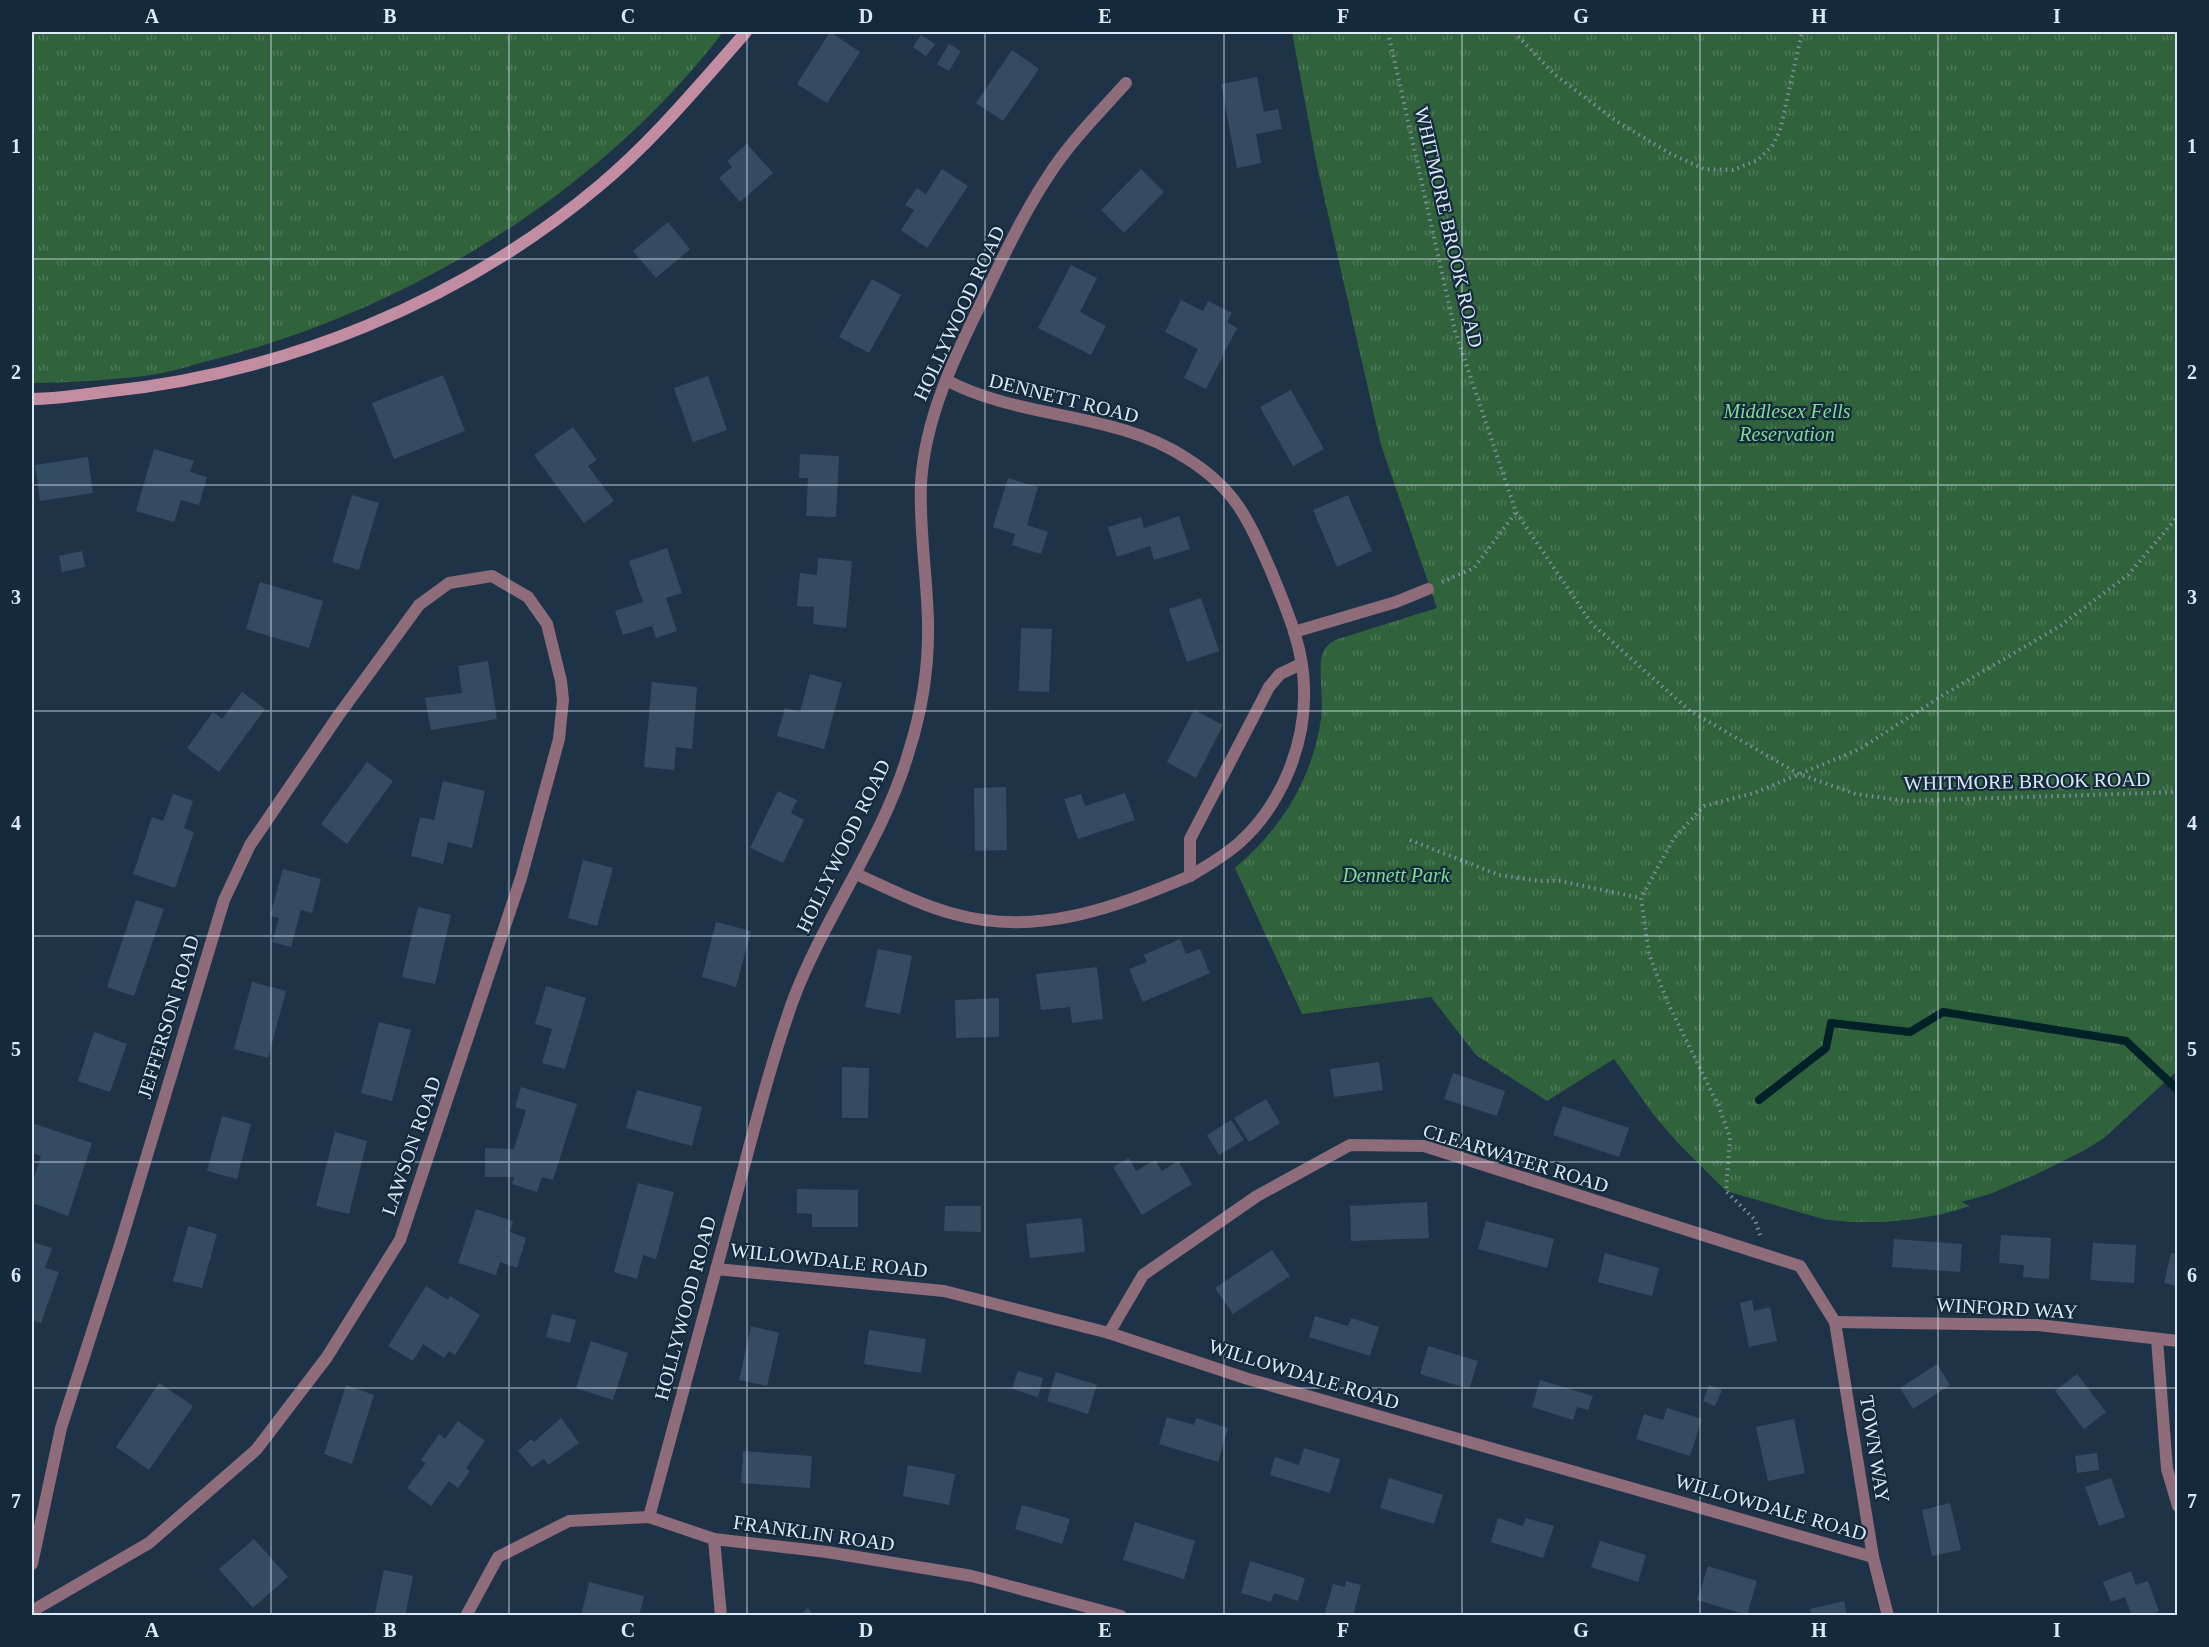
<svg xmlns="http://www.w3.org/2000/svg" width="2209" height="1647" font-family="'Times New Roman',serif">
<defs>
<pattern id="park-tufts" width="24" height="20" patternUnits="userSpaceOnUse" patternTransform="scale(1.5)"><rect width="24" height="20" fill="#30633b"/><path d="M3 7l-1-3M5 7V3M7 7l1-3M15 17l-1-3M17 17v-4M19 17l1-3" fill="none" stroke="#4d7958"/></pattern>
</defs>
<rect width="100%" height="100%" fill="#1e3347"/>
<g fill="url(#park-tufts)">
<path d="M32 32H723C602 190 415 306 223 357 198 363 171 373 144 376 107 380 69 383 32 383Z"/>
<path d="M1292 32H2177V1071L2104 1138 2083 1151 2037 1174 1990 1194 1961 1202 1970 1206 1943 1214 1914 1219 1884 1222H1850L1823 1219 1726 1191 1677 1142 1653 1114 1614 1059 1547 1101 1476 1055 1431 997 1302 1014 1235 868C1281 829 1312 780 1321 719 1324 701 1318 669 1322 655 1324 647 1331 642 1338 639L1437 608 1381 445 1317 166Z"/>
</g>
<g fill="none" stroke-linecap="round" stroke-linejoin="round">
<polyline stroke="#002127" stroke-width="8" points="1759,1100 1826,1048 1831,1023 1910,1032 1943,1012 2126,1041 2178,1090"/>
</g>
<g fill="#354b61">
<polygon points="830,32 860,52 827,103 797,84"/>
<polygon points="921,35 935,44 926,56 913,47"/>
<polygon points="949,44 961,51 949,71 937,64"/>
<polygon points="1012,50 1039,69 1003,121 976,103"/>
<polygon points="1257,77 1264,112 1278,109 1282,129 1256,134 1261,163 1237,168 1221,84"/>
<polygon points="747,144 773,173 740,202 719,178 732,167 727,161"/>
<polygon points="942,169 968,186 927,248 901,230 914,210 905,205 917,188 926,194"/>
<polygon points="1141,169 1164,192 1124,233 1101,210"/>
<polygon points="668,222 690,249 656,278 633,251"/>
<polygon points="1071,265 1097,278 1080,312 1106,326 1091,355 1038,328"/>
<polygon points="872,279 901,295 869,353 839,337"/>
<polygon points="1181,300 1203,311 1208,301 1232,313 1227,322 1237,328 1206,389 1184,378 1198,349 1165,332"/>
<polygon points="443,375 465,431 394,459 372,403"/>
<polygon points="708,376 727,430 693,442 674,388"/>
<polygon points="1291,390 1324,449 1293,466 1260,407"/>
<polygon points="573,427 597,460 588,466 614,501 584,523 534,455"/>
<polygon points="154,449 194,461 190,472 207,477 199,505 181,500 174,522 136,511"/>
<polygon points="800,454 839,456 836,517 806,516 808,478 799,478"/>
<polygon points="88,457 93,493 40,501 35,465"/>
<polygon points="1008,478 1038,487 1027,525 1048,532 1041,554 1012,545 1015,534 993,527"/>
<polygon points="352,495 379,503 359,570 332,562"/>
<polygon points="1348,495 1372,551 1337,567 1313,510"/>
<polygon points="1179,516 1190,549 1154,560 1150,546 1117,557 1108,527 1141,517 1144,528"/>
<polygon points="667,548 682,593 666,598 677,631 656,638 652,626 623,635 615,611 643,602 629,561"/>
<polygon points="82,551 85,567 62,572 59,556"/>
<polygon points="818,558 852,561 846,628 813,624 814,607 797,606 800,573 817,575"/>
<polygon points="260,582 323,601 309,648 246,629"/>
<polygon points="1201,598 1219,651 1187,662 1169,609"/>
<polygon points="1021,628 1052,629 1049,692 1019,691"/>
<polygon points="488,661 497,719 431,730 425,698 462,693 458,666"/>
<polygon points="810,674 842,683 824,749 777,736 785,708 800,712"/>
<polygon points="652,682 697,687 692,749 676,747 674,770 644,767"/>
<polygon points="242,692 265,709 219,772 187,748 213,712 222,719"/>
<polygon points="1194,710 1223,725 1196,778 1167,762"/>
<polygon points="367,762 393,781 347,844 321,824"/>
<polygon points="443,781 485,791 472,848 448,842 443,864 411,856 420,817 434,820"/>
<polygon points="1006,787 1007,850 975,851 974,788"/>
<polygon points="778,791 797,800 791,813 804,820 783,863 750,848"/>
<polygon points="1125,793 1135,820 1078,839 1064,799 1081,794 1085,806"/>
<polygon points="173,794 193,801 184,828 194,832 175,888 133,874 152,817 163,821"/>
<polygon points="583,860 613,868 597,926 568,918"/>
<polygon points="283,869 321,879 312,913 301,910 291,947 272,942 279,918 270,916"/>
<polygon points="136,900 164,909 134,996 107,987"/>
<polygon points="418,907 451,915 435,984 402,977"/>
<polygon points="716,922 751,931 736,987 702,977"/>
<polygon points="1180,939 1186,954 1200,949 1210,973 1143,1002 1129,969 1147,962 1144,955"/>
<polygon points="878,949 912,956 900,1014 865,1007"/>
<polygon points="1097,967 1103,1019 1072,1023 1070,1007 1041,1010 1036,974"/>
<polygon points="252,982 286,991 268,1058 234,1049"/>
<polygon points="546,986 586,998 565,1069 542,1063 552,1029 535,1024"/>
<polygon points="999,998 999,1037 956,1038 955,1000"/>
<polygon points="379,1022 411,1030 392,1101 361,1093"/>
<polygon points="94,1032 127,1044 110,1092 78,1081"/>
<polygon points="1379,1062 1383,1090 1334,1097 1330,1069"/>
<polygon points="842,1067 869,1068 868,1118 842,1118"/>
<polygon points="1453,1073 1505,1091 1497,1116 1444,1099"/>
<polygon points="521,1087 577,1104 553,1180 542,1177 537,1192 512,1184 514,1177 485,1177 485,1148 514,1149 526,1110 515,1107"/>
<polygon points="637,1090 702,1107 692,1146 626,1128"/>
<polygon points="1266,1099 1280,1123 1249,1142 1234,1118"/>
<polygon points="1563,1106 1629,1128 1619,1157 1553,1135"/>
<polygon points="222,1116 251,1124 237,1179 207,1171"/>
<polygon points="1231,1120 1244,1140 1219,1155 1207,1135"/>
<polygon points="32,1123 92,1143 68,1216 32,1203 32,1184 41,1156 32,1153"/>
<polygon points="335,1132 367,1141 349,1214 316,1206"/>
<polygon points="1129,1158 1136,1171 1155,1160 1162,1171 1178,1161 1192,1184 1142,1215 1113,1167"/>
<polygon points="638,1183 674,1192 656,1259 643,1255 637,1279 614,1272"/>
<polygon points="797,1189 858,1190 858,1227 812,1227 812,1214 797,1213"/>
<polygon points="1427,1202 1429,1238 1351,1241 1350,1206"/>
<polygon points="945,1206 981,1206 981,1232 944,1231"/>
<polygon points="476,1209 513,1221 510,1232 526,1238 517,1268 500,1262 496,1275 458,1263"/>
<polygon points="1082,1218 1085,1252 1030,1258 1026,1224"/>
<polygon points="1486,1221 1554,1239 1547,1268 1478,1249"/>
<polygon points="188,1226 217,1234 202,1288 173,1281"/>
<polygon points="2001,1235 2051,1238 2049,1279 2023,1277 2024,1265 1999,1263"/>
<polygon points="1894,1239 1962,1244 1960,1272 1892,1267"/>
<polygon points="32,1242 52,1248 45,1268 59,1272 41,1323 32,1320"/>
<polygon points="2093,1243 2136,1245 2134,1283 2090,1280"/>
<polygon points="1272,1250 1290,1276 1233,1314 1215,1288"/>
<polygon points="1605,1253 1659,1268 1652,1296 1598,1282"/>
<polygon points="2171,1253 2178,1254 2178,1286 2164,1283"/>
<polygon points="426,1286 448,1300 450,1296 480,1315 455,1355 449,1351 444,1358 423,1344 413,1361 388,1346"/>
<polygon points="1752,1300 1754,1311 1770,1307 1777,1341 1749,1347 1740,1303"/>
<polygon points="552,1314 576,1320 570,1343 546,1337"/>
<polygon points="1315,1316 1348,1326 1351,1318 1379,1327 1370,1356 1309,1337"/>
<polygon points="751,1326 779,1333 767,1386 739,1380"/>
<polygon points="869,1330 926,1339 921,1373 864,1364"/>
<polygon points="591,1341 628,1353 613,1400 576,1388"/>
<polygon points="1428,1346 1478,1361 1469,1389 1420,1374"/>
<polygon points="1937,1364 1950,1385 1913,1409 1900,1388"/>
<polygon points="1018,1371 1043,1378 1038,1397 1012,1389"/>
<polygon points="1056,1372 1097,1385 1088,1414 1047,1401"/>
<polygon points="2077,1374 2106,1412 2084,1429 2055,1391"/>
<polygon points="1540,1380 1593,1396 1588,1410 1577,1407 1573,1420 1532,1407"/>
<polygon points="159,1383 193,1406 149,1470 116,1447"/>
<polygon points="346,1385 374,1395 352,1464 324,1454"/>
<polygon points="1709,1385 1722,1390 1715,1406 1703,1401"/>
<polygon points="1667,1408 1702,1419 1690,1456 1636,1439 1644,1414 1663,1420"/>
<polygon points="1167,1417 1194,1425 1196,1418 1228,1428 1218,1462 1159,1444"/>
<polygon points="561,1418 579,1443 548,1465 544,1459 532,1467 518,1451 531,1439 534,1442"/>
<polygon points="1794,1419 1805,1473 1768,1481 1756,1427"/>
<polygon points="458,1421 485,1441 466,1468 470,1471 458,1488 449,1481 431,1506 407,1488 426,1463 421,1460 439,1434 445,1439"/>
<polygon points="1304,1448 1340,1459 1330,1493 1270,1475 1275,1457 1299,1465"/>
<polygon points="743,1451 812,1456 810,1488 741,1483"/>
<polygon points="2097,1453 2099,1470 2077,1473 2075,1456"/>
<polygon points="908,1465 955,1474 949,1505 903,1496"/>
<polygon points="1389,1478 1443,1495 1434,1524 1380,1508"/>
<polygon points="2111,1478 2125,1517 2099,1526 2085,1487"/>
<polygon points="1950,1503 1961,1550 1932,1556 1922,1510"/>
<polygon points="1022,1505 1070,1519 1062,1544 1015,1529"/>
<polygon points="1498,1518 1523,1526 1526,1518 1554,1526 1543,1558 1491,1542"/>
<polygon points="1135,1522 1195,1541 1184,1579 1123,1560"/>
<polygon points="254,1539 288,1577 253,1608 219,1569"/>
<polygon points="1600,1541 1646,1555 1638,1582 1591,1567"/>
<polygon points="1250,1561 1305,1578 1298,1601 1274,1593 1271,1602 1241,1593"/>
<polygon points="1708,1566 1757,1581 1747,1615 1697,1600"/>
<polygon points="384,1570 413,1576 405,1616 375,1613"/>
<polygon points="2131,1571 2136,1585 2148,1581 2159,1611 2146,1616 2132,1616 2125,1597 2111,1602 2103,1582"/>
<polygon points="1346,1581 1361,1585 1353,1616 1324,1616 1333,1584 1345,1587"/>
<polygon points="589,1582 644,1596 639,1616 581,1616"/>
<polygon points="1844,1601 1847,1616 1812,1616 1810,1609"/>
<polygon points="808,1608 814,1616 799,1616"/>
</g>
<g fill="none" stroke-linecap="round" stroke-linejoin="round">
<g stroke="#7d8e9f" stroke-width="4" stroke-dasharray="1.5 4.5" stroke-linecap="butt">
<polyline points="1388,32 1455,331 1516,512 1592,624 1690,711 1799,774 1856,794 1906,801 2178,792"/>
<polyline points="1514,32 1554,74 1616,121 1671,154 1704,169 1733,170 1758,160 1772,146 1780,131 1802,32"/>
<polyline points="1442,582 1474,568 1516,512"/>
<polyline points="1410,840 1499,875 1540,881 1560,881 1641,898"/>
<polyline points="1760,1235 1755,1220 1726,1191 1730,1138 1719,1107 1667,1001 1649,954 1641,898 1674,838 1704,806 1754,793 1860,749 1943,695 2060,626 2128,575 2178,516"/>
</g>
<polyline stroke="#8e6c79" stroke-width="12" points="1190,876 1190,839 1269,687 1280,674 1301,664"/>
<g stroke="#8e6c79" stroke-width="12">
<polyline points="1294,632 1396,602 1428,589"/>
<path d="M856 874C888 888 920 905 954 914 1037 937 1114 908 1190 876 1207 866 1224 856 1239 843 1281 806 1306 744 1304 689 1304 648 1286 608 1271 571 1248 519 1236 489 1186 458 1114 411 1021 420 946 380"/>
<polyline points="716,1269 944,1291 1109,1333 1248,1379 1873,1557"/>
<polyline points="1835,1322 2038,1325 2178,1341"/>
<polyline points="1109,1333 1143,1275 1257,1196 1350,1145 1424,1146 1800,1266 1835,1322 1873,1557 1888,1616"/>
<polyline points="2157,1339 2167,1469 2178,1506"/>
<path d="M649 1517C676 1415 704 1313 732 1211 751 1142 768 1071 792 1003 824 916 883 841 909 751 922 710 929 665 928 622 927 575 919 530 921 483 925 418 954 358 982 301 1002 259 1022 216 1047 178 1069 143 1099 113 1126 83"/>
<polyline points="714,1539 721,1616"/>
<polyline points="32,1564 61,1428 120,1245 224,900 250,845 338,716 419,605 449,583 492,576 528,597 547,624 561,681 563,700 559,739 521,878 400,1240 327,1357 256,1450 149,1543 32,1611"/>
<polyline points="466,1616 498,1557 569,1521 649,1517 714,1539 827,1552 972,1576 1121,1616"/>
</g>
<path stroke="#c38da1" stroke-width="12" d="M32 399C55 399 80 395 104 392 283 374 461 302 599 186 653 141 700 84 746 32"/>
</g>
<path fill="none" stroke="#dbe8f6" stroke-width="1.5" stroke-opacity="0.55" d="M271 32V1616M509 32V1616M747 32V1616M985 32V1616M1224 32V1616M1462 32V1616M1700 32V1616M1938 32V1616M32 259H2178M32 485H2178M32 711H2178M32 936H2178M32 1162H2178M32 1388H2178"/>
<g text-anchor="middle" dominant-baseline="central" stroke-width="4.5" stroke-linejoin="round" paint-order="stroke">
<g font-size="20" fill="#dbe8f6" stroke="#14293c">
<text transform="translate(1449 227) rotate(77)">WHITMORE BROOK ROAD</text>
<text transform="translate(959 313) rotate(-65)">HOLLYWOOD ROAD</text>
<text transform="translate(1064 398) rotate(14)">DENNETT ROAD</text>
<text transform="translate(2027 781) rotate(-1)">WHITMORE BROOK ROAD</text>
<text transform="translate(843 846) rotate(-64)">HOLLYWOOD ROAD</text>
<text transform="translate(168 1017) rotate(-73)">JEFFERSON ROAD</text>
<text transform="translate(411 1146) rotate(-71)">LAWSON ROAD</text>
<text transform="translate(1516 1158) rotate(17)">CLEARWATER ROAD</text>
<text transform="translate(829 1260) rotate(6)">WILLOWDALE ROAD</text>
<text transform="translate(685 1308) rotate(-75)">HOLLYWOOD ROAD</text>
<text transform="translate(2007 1308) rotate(3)">WINFORD WAY</text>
<text transform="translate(1304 1374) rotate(17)">WILLOWDALE ROAD</text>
<text transform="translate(1875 1449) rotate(81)">TOWN WAY</text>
<text transform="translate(1771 1507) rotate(16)">WILLOWDALE ROAD</text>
<text transform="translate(814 1533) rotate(8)">FRANKLIN ROAD</text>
</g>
<g font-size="20" font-style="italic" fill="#80da91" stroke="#14293c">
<text x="1787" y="411">Middlesex Fells<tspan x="1787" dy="23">Reservation</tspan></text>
<text x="1396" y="875">Dennett Park</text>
</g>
</g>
<rect width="2209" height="1647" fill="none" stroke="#14293c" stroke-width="66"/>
<rect x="33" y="33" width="2143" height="1581" fill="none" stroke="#dbe8f6" stroke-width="2"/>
<g font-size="20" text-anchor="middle" font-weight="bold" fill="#dbe8f6">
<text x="152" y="23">A</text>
<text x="390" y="23">B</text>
<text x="628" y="23">C</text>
<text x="866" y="23">D</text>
<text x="1105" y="23">E</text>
<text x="1343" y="23">F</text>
<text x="1581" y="23">G</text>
<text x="1819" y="23">H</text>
<text x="2057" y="23">I</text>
<text x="16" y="153">1</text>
<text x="2192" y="153">1</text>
<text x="16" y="379">2</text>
<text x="2192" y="379">2</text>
<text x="16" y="604">3</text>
<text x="2192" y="604">3</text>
<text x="16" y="830">4</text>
<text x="2192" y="830">4</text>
<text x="16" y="1056">5</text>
<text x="2192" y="1056">5</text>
<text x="16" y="1282">6</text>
<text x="2192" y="1282">6</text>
<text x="16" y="1508">7</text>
<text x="2192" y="1508">7</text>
<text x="152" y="1637">A</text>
<text x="390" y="1637">B</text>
<text x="628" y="1637">C</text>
<text x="866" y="1637">D</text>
<text x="1105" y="1637">E</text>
<text x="1343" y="1637">F</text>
<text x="1581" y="1637">G</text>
<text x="1819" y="1637">H</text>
<text x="2057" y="1637">I</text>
</g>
</svg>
